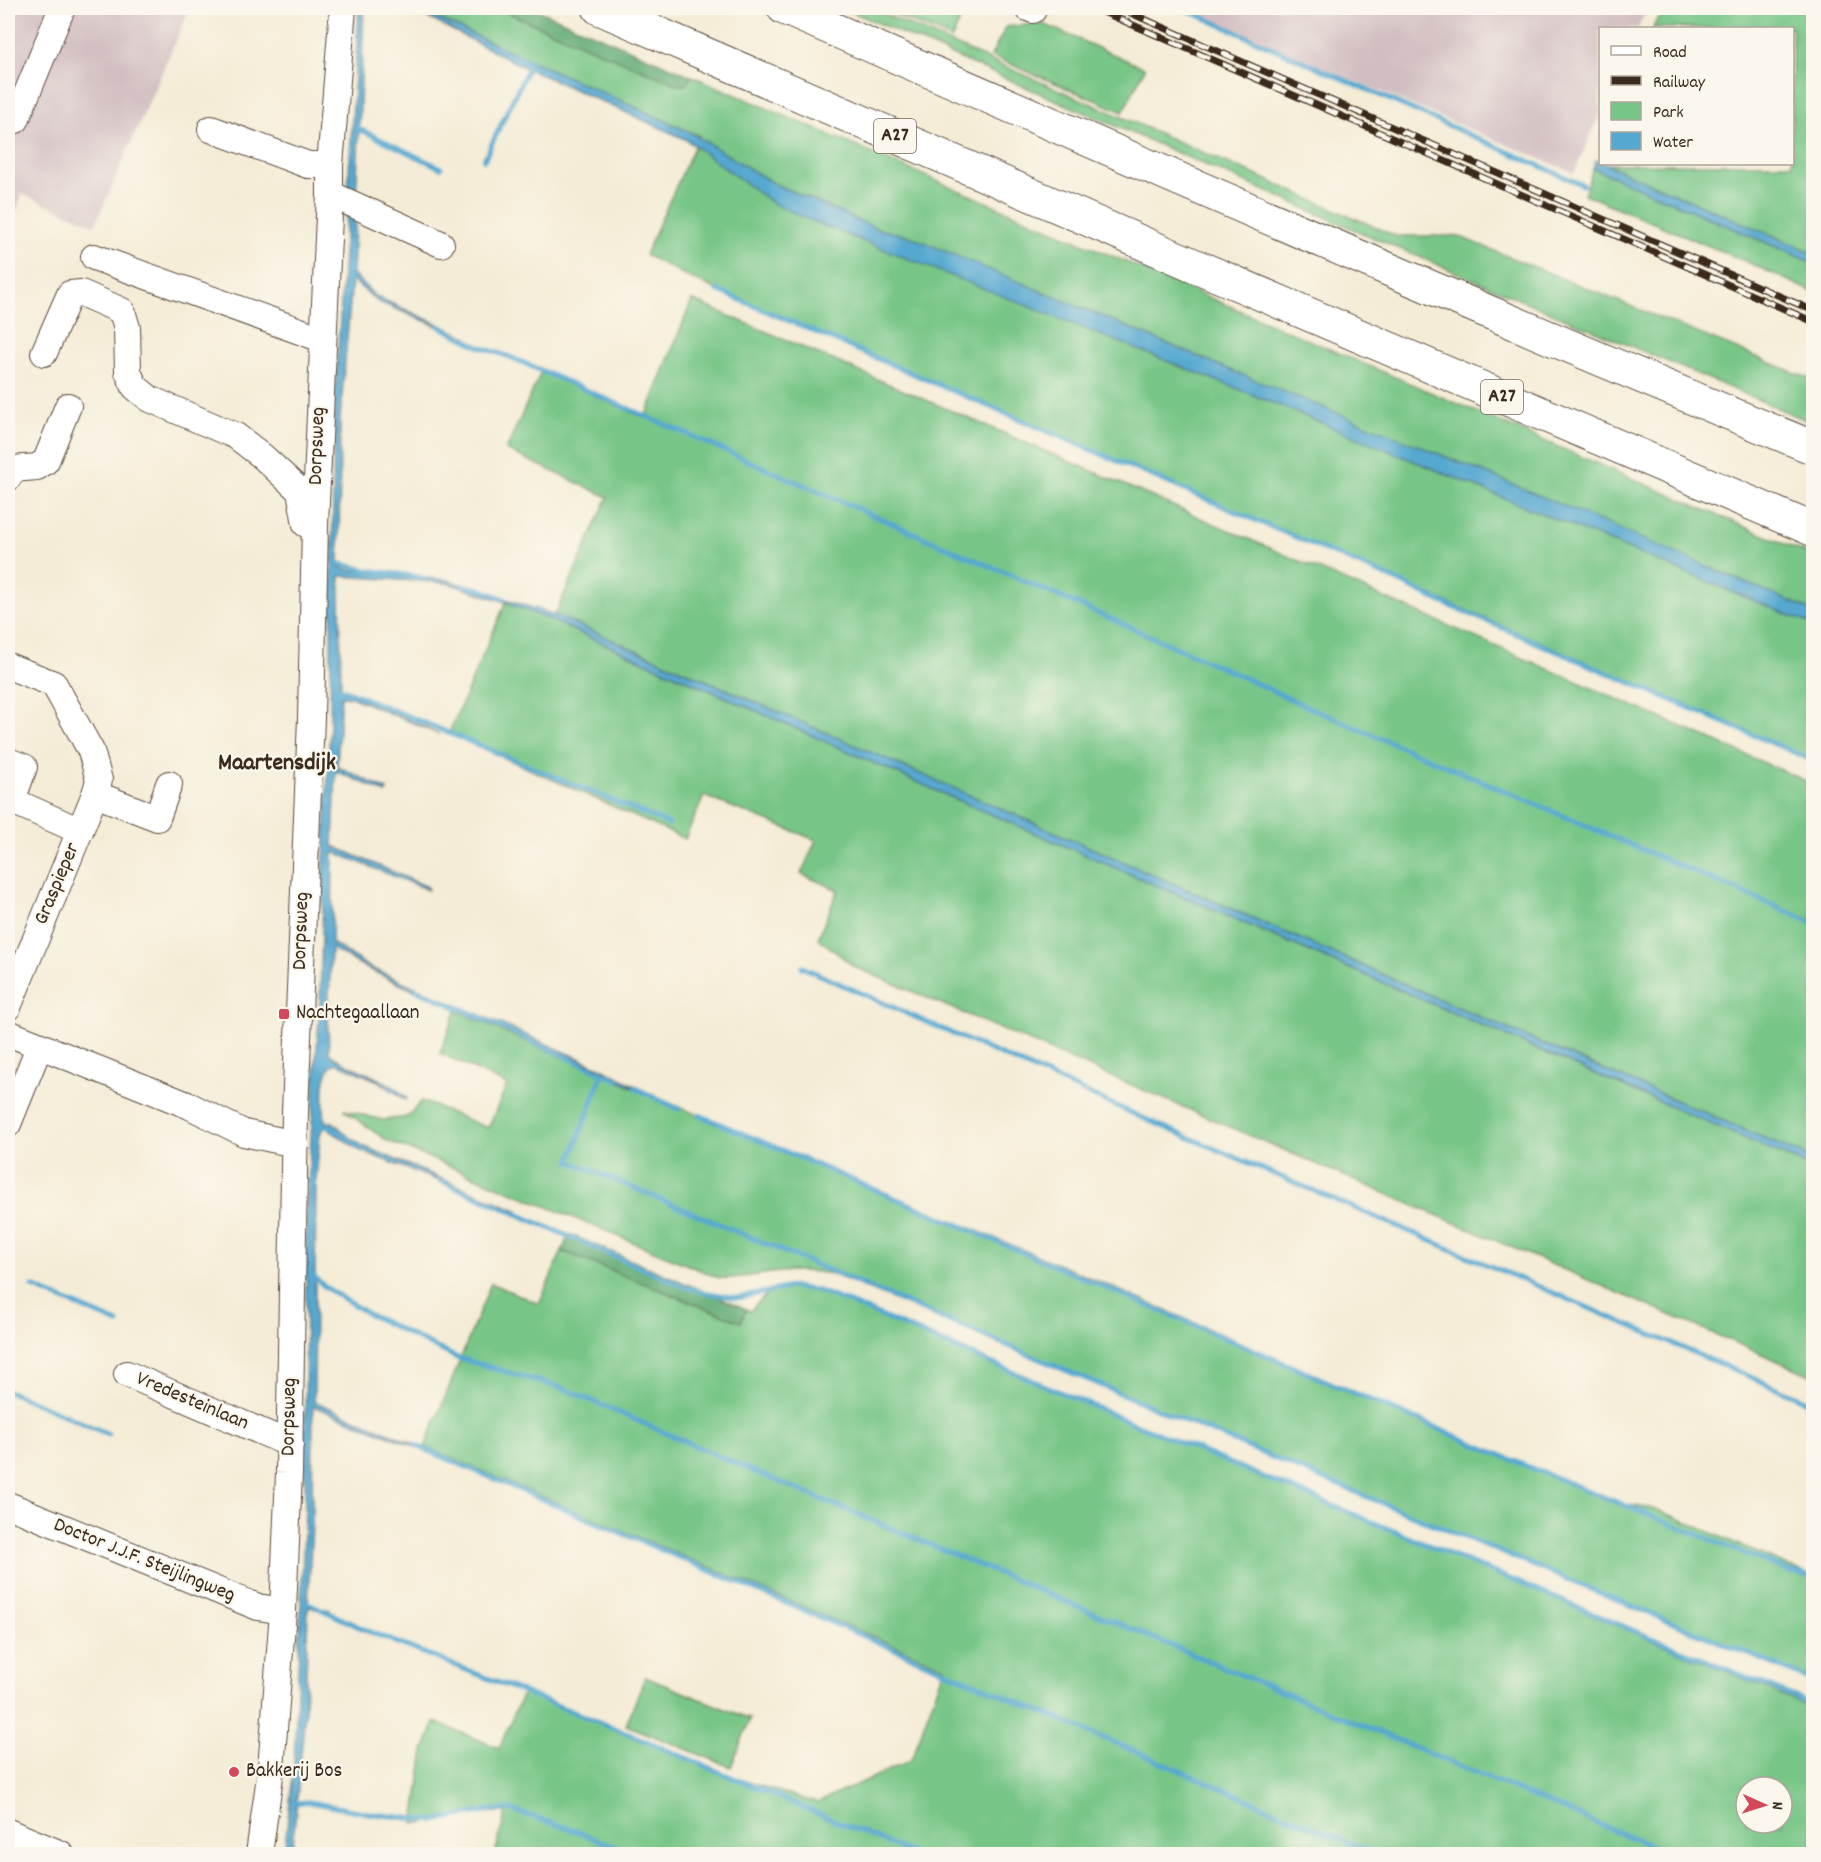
<svg xmlns="http://www.w3.org/2000/svg" width="1821" height="1862" font-family="Dekko,sans-serif">
<rect width="100%" height="100%" fill="#fbf7ec"/>
<filter id="ink" filterUnits="userSpaceOnUse"><feTurbulence type="fractalNoise" baseFrequency=".0167" numOctaves="2"/><feDisplacementMap in="SourceGraphic" scale="12" xChannelSelector="R" yChannelSelector="G"/><feConvolveMatrix kernelMatrix="1 2 1 2 8 2 1 2 1" color-interpolation-filters="sRGB"/></filter>
<filter id="wash" filterUnits="userSpaceOnUse"><feTurbulence type="fractalNoise" baseFrequency=".008" numOctaves="4" result="noise"/><feDisplacementMap in="SourceGraphic" scale="24" xChannelSelector="R" yChannelSelector="G"/><feGaussianBlur stdDeviation="1.35" result="paint"/><feColorMatrix in="noise" values="0 0 0 0 0 0 0 0 0 0 0 0 0 0 0 0 0 1.4 0 .05"/><feComposite in="paint" operator="in"/></filter>
<g filter="url(#wash)">
<rect width="100%" height="100%" fill="#f4ecd6"/>
<g fill="#d2bec1">
<polygon points="8,8 190,8 95,225 22,194 8,236"/>
<polygon points="1182,8 1648,8 1638,28 1600,28 1600,114 1574,173"/>
</g>
<g fill="#78c687" stroke="#5a7852" stroke-width="1.5" fill-rule="evenodd">
<path d="M415 8H496L678 85H686L692 76C1065 238 1440 395 1813 556V759L695 280 645 255 699 136 586 86Z"/>
<polygon points="843,8 870,8 1396,236 1458,236 1813,380 1813,423 1360,232"/>
<polygon points="879,8 965,8 952,39"/>
<polygon points="1663,8 1813,8 1813,253 1604,164 1792,164 1792,28 1653,28"/>
<polygon points="1041,23 1145,68 1123,112 991,56 1006,27"/>
<polygon points="1593,168 1813,263 1813,292 1745,261 1584,194"/>
<polygon points="692,300 1113,480 1813,784 1813,1159 1508,1029 555,615 608,497 506,450 541,372 645,418"/>
<polygon points="506,602 553,621 953,798 1813,1168 1813,1376 855,967 818,938 838,890 801,874 816,840 704,796 685,839 449,733"/>
<path d="M456 1011 662 1100 1079 1273 1582 1490 1617 1503 1659 1510 1813 1577V1682L832 1274C815 1271 797 1270 780 1272 759 1274 740 1279 719 1278L386 1140 344 1110 383 1120 407 1117 422 1101 488 1128 507 1085 440 1053Z"/>
<path d="M562 1251 741 1322 746 1309 750 1311C756 1305 761 1298 768 1294 784 1284 808 1290 825 1293L1813 1708V1854H495L506 1812 468 1813 424 1823H414L424 1750 435 1722 499 1748 524 1691 728 1776 817 1803 911 1760 945 1667 425 1447 491 1283 539 1304ZM1746 1787H1782V1823H1746Z"/>
<polygon points="645,1677 750,1719 731,1767 626,1725"/>
</g>
<g fill="#62ab74" stroke="#4e6a49" stroke-width="1.5">
<polygon points="496,8 533,8 692,76 686,85 678,85"/>
<polygon points="569,1234 746,1309 741,1322 562,1251"/>
</g>
<g fill="#55a8d0" stroke="#486977" stroke-width="1.5">
<path d="M359 8H364L353 274 375 296 467 337 466 338 377 301 352 280 340 419 339 567 348 570 448 580 555 615 1508 1029 1813 1159 1814 1168 953 798 553 621 506 602 447 583 340 576 341 690 439 734 351 697 341 696 337 766 387 790 386 793 336 771 333 846 428 887V890L333 852 332 943 369 967 602 1068 649 1093 621 1082 601 1069 404 986 368 969 331 948 328 1024 329 1051 331 1055 339 1060 391 1085 407 1098 406 1100 378 1081 337 1063C319 1068 324 1106 325 1122H333L346 1134 363 1146 519 1211 518 1213 489 1200 361 1151 325 1127 320 1134 316 1182 314 1401 422 1447V1449L313 1406 312 1524 308 1604 330 1610 329 1612 308 1607 305 1710 292 1854H284L294 1765 305 1511 306 1214 320 1000 324 861 330 724 334 415Z"/>
<polygon points="409,8 415,8 690,132 773,183 878,229 909,236 1233,371 1491,475 1813,611 1813,625 1248,393 807,219 774,204 685,139 522,66"/>
<polygon points="1596,160 1813,253 1813,263 1593,168"/>
</g>
<g fill="none" stroke-linecap="round" stroke-linejoin="round">
<g stroke="#55a8d0" stroke-width="5">
<polyline points="1182,8 1583,185"/>
<polyline points="355,127 441,168"/>
<polyline points="484,160 530,64"/>
<polyline points="717,290 1400,582 1432,598 1814,761"/>
<polyline points="439,326 478,346 510,357 1196,656 1308,707 1814,923"/>
<polyline points="336,563 366,570 420,577"/>
<polyline points="464,586 480,589 504,599"/>
<polyline points="338,690 345,690 669,824"/>
<polyline points="802,967 1150,1121 1814,1404"/>
<polyline points="416,989 618,1080"/>
<polyline points="603,1073 570,1161 572,1162 1314,1475 1814,1681"/>
<polyline points="635,1088 679,1109"/>
<polyline points="699,1115 1524,1465 1791,1572 1814,1577"/>
<polyline points="441,1181 681,1285 702,1292 737,1298 791,1287 816,1290 845,1301 1133,1423 1814,1705"/>
<polyline points="311,1274 325,1287 368,1314 455,1357 565,1389 725,1459 1670,1854"/>
<polyline points="33,1287 118,1323"/>
<polyline points="8,1391 108,1434"/>
<polyline points="417,1446 1376,1854"/>
<polyline points="308,1603 370,1632 627,1733 914,1854"/>
<polyline points="295,1803 309,1802 374,1814 433,1821 491,1810 511,1810 576,1831 633,1854"/>
</g>
</g>
</g>
<g filter="url(#ink)">
<g fill="none" stroke-linecap="round" stroke-linejoin="round">
<g stroke="#57473a" stroke-width="28">
<g id="minor">
<polyline points="1028,8 1033,10"/>
<polyline points="16,120 62,8"/>
<polyline points="211,129 308,165 330,165"/>
<polyline points="330,194 441,244"/>
<polyline points="94,257 322,339"/>
<polyline points="44,353 70,294 81,293 122,311 127,328 128,372 135,387 150,399 236,436 262,456 300,491 306,524"/>
<polyline points="8,478 13,469 37,467 46,461 68,406"/>
<polyline points="8,666 54,684 91,751 99,780 95,794"/>
<polyline points="8,761 24,767 12,801"/>
<polyline points="8,799 80,831"/>
<polyline points="8,1007 95,794 157,818 169,784"/>
<polyline points="8,1033 190,1106 244,1133 295,1144"/>
<polyline points="8,1124 39,1047"/>
<polyline points="127,1374 290,1444"/>
<polyline points="8,1505 258,1607 283,1611"/>
<polyline points="8,1832 61,1854"/>
<polyline points="259,1854 271,1769 283,1611 289,1473 295,1112 311,718 315,525 330,194 330,165 343,8"/>
</g>
</g>
<g stroke="#57473a" stroke-width="35">
<g id="highway">
<polyline points="599,8 1191,264 1814,530"/>
<path d="M784 8C1126 156 1468 306 1814 448"/>
</g>
</g>
<use href="#minor" stroke="#fff" stroke-width="26"/>
<use href="#highway" stroke="#fff" stroke-width="33"/>
<g stroke="#3b2a1e" stroke-width="7">
<g id="rail">
<polyline points="1094,8 1814,322"/>
<polyline points="1119,8 1814,311"/>
</g>
</g>
<use href="#rail" stroke="#fbf7ec" stroke-width="4.5" stroke-dasharray="14" stroke-linecap="butt"/>
</g>
</g>
<g fill="#d1495b" stroke="#fbf7ec" stroke-width="2">
<rect x="278" y="1008" width="12" height="12" rx="3"/>
<circle cx="234" cy="1772" r="6"/>
</g>
<g text-anchor="middle" dominant-baseline="central" stroke-width="4.5" stroke-linejoin="round" paint-order="stroke">
<g fill="#fbf7ec" stroke="#75685c" stroke-width="1.5">
<rect x="874" y="119" width="42" height="34" rx="4.5"/>
<rect x="1481" y="380" width="42" height="34" rx="4.5"/>
</g>
<g font-size="20" font-weight="bold" fill="#3b2a1e">
<text x="895" y="136">A27</text>
<text x="1502" y="397">A27</text>
</g>
<g font-size="21" fill="#3b2a1e" stroke="#fbf7ec">
<text transform="translate(318 446) rotate(-88)">Dorpsweg</text>
<text transform="translate(58 884) rotate(-67)">Graspieper</text>
<text transform="translate(302 931) rotate(-88)">Dorpsweg</text>
<text transform="translate(192 1402) rotate(23)">Vredesteinlaan</text>
<text transform="translate(290 1417) rotate(-89)">Dorpsweg</text>
<text transform="translate(144 1561) rotate(22)">Doctor J.J.F. Steijlingweg</text>
</g>
<g font-size="21" fill="#3b2a1e" stroke="#fbf7ec" text-anchor="start">
<text x="296" y="1014">Nachtegaallaan</text>
<text x="246" y="1772">Bakkerij Bos</text>
</g>
<g font-size="24" font-weight="bold" fill="#3b2a1e" stroke="#fbf7ec">
<text x="277" y="764">Maartensdijk</text>
</g>
</g>
<rect width="1821" height="1862" fill="none" stroke="#fbf7ec" stroke-width="30"/>
<rect x="1599" y="27" width="195" height="138" fill="#fbf7ec" stroke="#aea59a" stroke-width="1.5"/>
<rect x="1611" y="46" width="30" height="9" fill="#ffffff" stroke="#aea59a" stroke-width="1.5"/>
<text x="1653" y="57" font-size="18" fill="#3b2a1e">Road</text>
<rect x="1611" y="76" width="30" height="9" fill="#3b2a1e" stroke="#aea59a" stroke-width="1.5"/>
<text x="1653" y="87" font-size="18" fill="#3b2a1e">Railway</text>
<rect x="1611" y="102" width="30" height="18" fill="#78c687" stroke="#aea59a" stroke-width="1.5"/>
<text x="1653" y="117" font-size="18" fill="#3b2a1e">Park</text>
<rect x="1611" y="132" width="30" height="18" fill="#55a8d0" stroke="#aea59a" stroke-width="1.5"/>
<text x="1653" y="147" font-size="18" fill="#3b2a1e">Water</text>
<g transform="translate(1764 1805) rotate(93)"><circle r="28" fill="#fbf7ec" stroke="#aea59a" stroke-width="1.5"/>
<path d="M0-4.5L10 22L0 15L-10 22Z" fill="#d1495b"/>
<text y="-9" font-size="16" font-weight="bold" text-anchor="middle" fill="#3b2a1e">N</text>
</g>
</svg>
